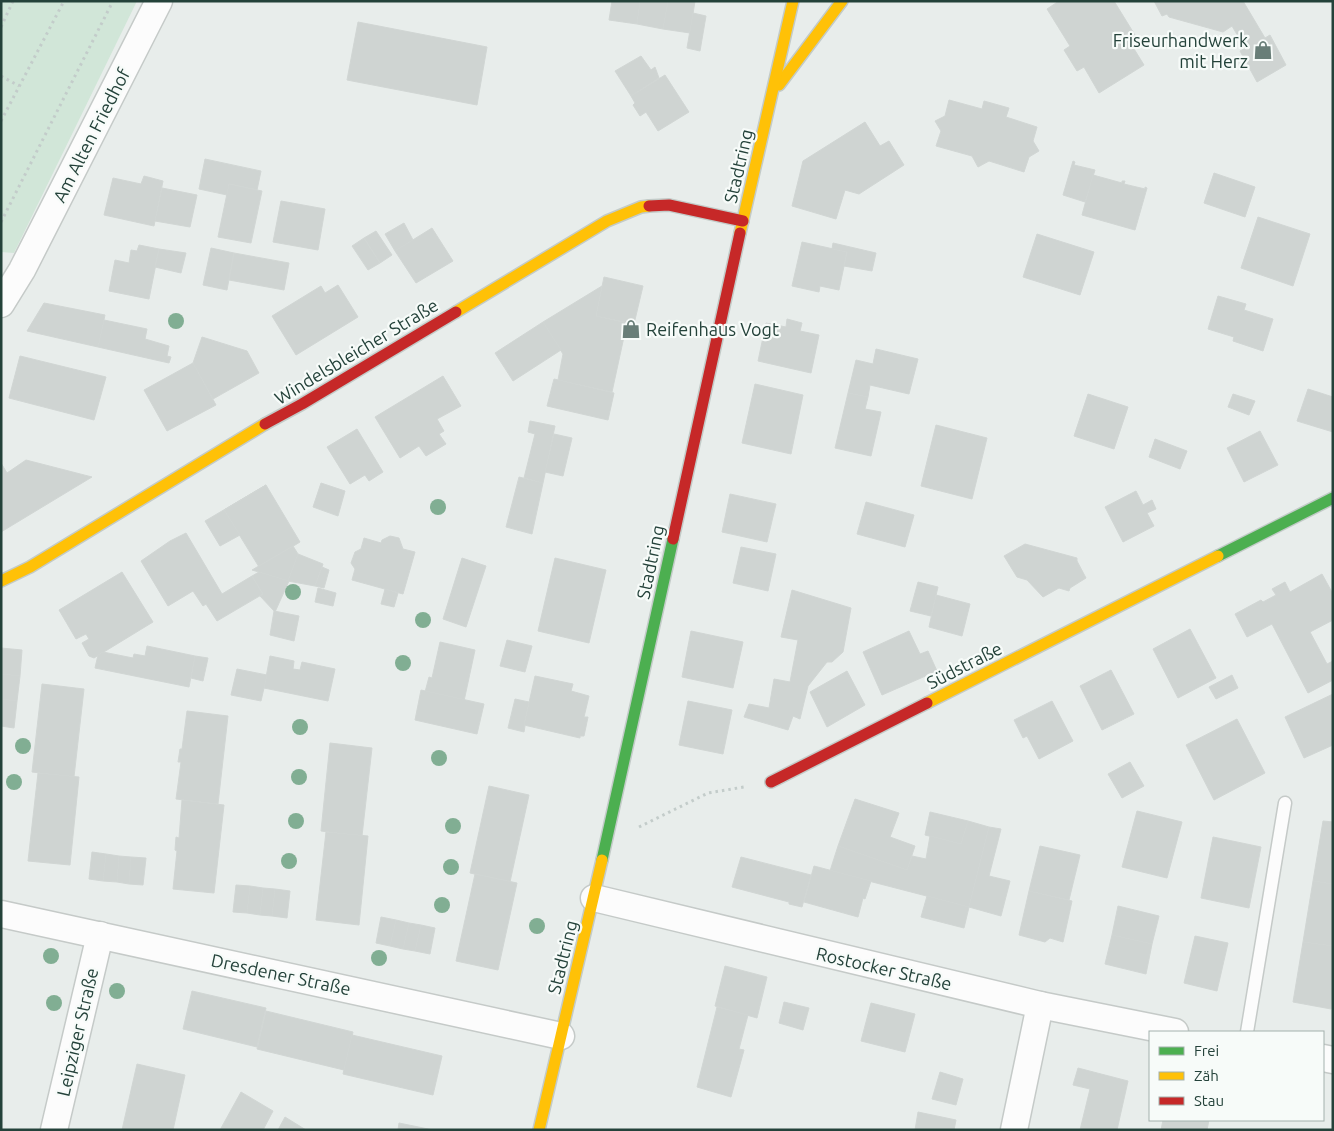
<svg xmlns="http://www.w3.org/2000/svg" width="1334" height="1131" font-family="Ubuntu,sans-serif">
<rect width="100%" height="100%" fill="#e8edeb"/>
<polygon fill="#d1e6d8" points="1,1 137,1 14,253 1,252"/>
<g fill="#cfd4d2" stroke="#d1d6d4">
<polygon points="612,1 640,1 637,24 609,20"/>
<polygon points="640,1 668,1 663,29 637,24"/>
<polygon points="668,1 695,1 690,33 663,29"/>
<polygon points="1059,1 1114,1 1138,40 1131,44 1144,65 1099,93 1084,67 1077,71 1064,50 1070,46 1047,9"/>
<polygon points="1154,1 1243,1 1265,38 1270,35 1286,65 1257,82 1240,51 1245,48 1232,26 1223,32 1169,17 1167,14 1162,16"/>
<polygon points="693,13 706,16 700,51 687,48"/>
<polygon points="358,22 487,47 477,105 347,80"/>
<polygon points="641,56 651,70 655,67 659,78 631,96 615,71"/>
<polygon points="665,75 689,112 658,131 646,112 640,116 633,105 635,103 631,96"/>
<polygon points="949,100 982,109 984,101 1009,108 1006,117 1037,127 1033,141 1039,151 1029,157 1024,172 989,161 978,167 972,156 936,146 941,131 935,121 945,116"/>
<polygon points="865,122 880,146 889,141 904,165 859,194 845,190 836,219 792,206 803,161"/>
<polygon points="205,159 261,171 257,190 229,184 227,195 199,189"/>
<polygon points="1073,161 1075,162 1074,165 1095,170 1085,202 1063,195"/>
<polygon points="1214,173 1255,187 1245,217 1204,203"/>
<polygon points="1093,175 1122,183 1122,181 1125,181 1124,184 1145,189 1145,187 1147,188 1135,230 1082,215"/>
<polygon points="144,176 163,181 154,226 104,215 113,178 141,184"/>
<polygon points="229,184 262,191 251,243 218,237"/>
<polygon points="162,188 197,195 190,227 155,221"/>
<polygon points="281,201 325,209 318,250 273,242"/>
<polygon points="1258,217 1310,234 1293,286 1241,268"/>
<polygon points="404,223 413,240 395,251 385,234"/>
<polygon points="432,228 453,261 416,283 395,251"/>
<polygon points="376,231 392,255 380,263 364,238"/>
<polygon points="1037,234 1094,252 1080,295 1023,277"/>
<polygon points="364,238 380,263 368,270 352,246"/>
<polygon points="802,242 847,252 839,290 820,286 819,292 792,286"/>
<polygon points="833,243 876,253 872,271 844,266 847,252 832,249"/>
<polygon points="139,245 159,249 149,299 109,291 115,260 129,263 131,250 137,251"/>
<polygon points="211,248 234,253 227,290 203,285"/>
<polygon points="159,249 186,253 181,273 155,267"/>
<polygon points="234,253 289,263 284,290 229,280"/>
<polygon points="604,277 643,286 634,324 596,316"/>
<polygon points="338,285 358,317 296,355 272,316 321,286 325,293"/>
<polygon points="602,286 596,316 627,323 612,392 558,380 563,354 543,322"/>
<polygon points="1218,296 1246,304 1244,310 1273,319 1263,351 1233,341 1234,337 1208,329"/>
<polygon points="44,303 105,315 98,347 27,331"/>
<polygon points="787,319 802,323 800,331 819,335 811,373 758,361 766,323 786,327"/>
<polygon points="104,320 147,329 145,339 169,346 167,356 171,357 169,363 98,347"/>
<polygon points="543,322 561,350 513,381 495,353"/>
<polygon points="202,337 247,351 259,373 213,399 193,363"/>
<polygon points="876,349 918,359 909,394 870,385 868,397 848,393 856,360 873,364"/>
<polygon points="20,356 106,377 94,420 9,398"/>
<polygon points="193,363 216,405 167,431 144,390"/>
<polygon points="443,376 461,406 437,419 444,431 439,434 446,444 426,456 419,446 400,458 375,417"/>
<polygon points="554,379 614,393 608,420 547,406"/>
<polygon points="755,384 803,395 791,454 742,443"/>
<polygon points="1308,389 1333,397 1333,432 1297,421"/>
<polygon points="848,393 868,397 865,409 881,412 871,456 835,448"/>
<polygon points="1088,394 1128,407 1114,449 1074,436"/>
<polygon points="1233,394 1255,401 1249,415 1228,407"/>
<polygon points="530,421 555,426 543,483 524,478 535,434 528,432"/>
<polygon points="936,425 987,438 972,499 921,486"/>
<polygon points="357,429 383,472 369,481 365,475 350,484 327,447"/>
<polygon points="1260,431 1278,465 1244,482 1227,448"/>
<polygon points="554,434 572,438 563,476 545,472"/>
<polygon points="1155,439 1187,451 1180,469 1149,457"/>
<polygon points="26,460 92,477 1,532 1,463 7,473"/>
<polygon points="519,477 543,483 532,534 506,527"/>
<polygon points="321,483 345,491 338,516 313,507"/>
<polygon points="266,485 300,542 259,567 224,510"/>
<polygon points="266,485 224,510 240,535 220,546 205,521"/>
<polygon points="1136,491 1143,505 1152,500 1156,509 1147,513 1154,526 1123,542 1105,507"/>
<polygon points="730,494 776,504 767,542 722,532"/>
<polygon points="866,502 914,515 905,547 857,534"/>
<polygon points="186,533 222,594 252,576 263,594 217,621 206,604 203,606 193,591 168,606 141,561 170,541"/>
<polygon points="390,536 399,538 403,549 415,552 403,594 352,580 355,569 351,563 355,552 361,549 364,538 381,543 382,540"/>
<polygon points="1025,544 1077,558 1077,561 1086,578 1070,588 1069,591 1059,588 1043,597 1027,580 1017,577 1004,556"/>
<polygon points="293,546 298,554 288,581 252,570"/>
<polygon points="741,547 776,554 768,591 733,583"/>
<polygon points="298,554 323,564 315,586 288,581"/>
<polygon points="462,558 486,566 466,627 443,619"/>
<polygon points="555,558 606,570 589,643 538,631"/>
<polygon points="322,567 329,570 324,588 315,586"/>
<polygon points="122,572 153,622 94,658 89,656 82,643 89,639 86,634 76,639 59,610"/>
<polygon points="259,572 289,581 275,612 260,596 263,594 252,576"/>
<polygon points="1322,574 1333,594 1333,620 1310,632 1327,664 1333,661 1333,680 1308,693 1272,624 1247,637 1235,614 1261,600 1263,602 1276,595 1272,589 1285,582 1290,592"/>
<polygon points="918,582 938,587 931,616 910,611"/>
<polygon points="318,588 336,593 333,606 315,602"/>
<polygon points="385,589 398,593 394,607 381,604"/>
<polygon points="792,590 851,608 843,652 832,662 827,662 808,686 800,719 793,716 788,730 744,717 749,704 769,708 774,679 790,682 798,640 781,637"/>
<polygon points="936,595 970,604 962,636 929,627"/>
<polygon points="274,611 299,616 294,641 270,635"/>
<polygon points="1190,629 1216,678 1178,698 1153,649"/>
<polygon points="691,631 743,642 733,688 682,677"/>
<polygon points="909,631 920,654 928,651 937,671 882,695 863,652"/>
<polygon points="507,640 532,646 525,672 500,666"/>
<polygon points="440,642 475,650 464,701 425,692 429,677 432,678"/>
<polygon points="147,646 195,656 189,687 95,668 98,655 103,652 133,658 134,654 145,656"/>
<polygon points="1,648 22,650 20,676 1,674"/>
<polygon points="195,656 208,658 203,681 191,678"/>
<polygon points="270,656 294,661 293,669 300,670 302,662 335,669 328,701 264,688"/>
<polygon points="237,669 267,675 261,701 231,695"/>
<polygon points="1111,670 1134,714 1102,730 1080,686"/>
<polygon points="847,671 865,705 827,727 810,692"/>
<polygon points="1,674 20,676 17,701 1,699"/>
<polygon points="1232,675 1238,688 1216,699 1209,687"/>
<polygon points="535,676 573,684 571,691 589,696 584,717 588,717 584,736 580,736 580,738 524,725"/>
<polygon points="42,684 84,689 74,777 32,772"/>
<polygon points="421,690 484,704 477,734 415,720"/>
<polygon points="1333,694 1333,745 1304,758 1285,717"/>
<polygon points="1,699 17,701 14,728 1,726"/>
<polygon points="515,699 529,702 524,725 525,726 524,732 508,728"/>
<polygon points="688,701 732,710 723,754 679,745"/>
<polygon points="1052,701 1073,741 1039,759 1027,736 1023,738 1014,720"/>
<polygon points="187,711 228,716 218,804 176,799 181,762 178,762 180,749 182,749"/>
<polygon points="1237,719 1265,773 1214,800 1186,745"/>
<polygon points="330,743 372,748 362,836 321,831"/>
<polygon points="1130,762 1144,786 1122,798 1108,774"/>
<polygon points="38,773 79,777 70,865 28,861"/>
<polygon points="489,786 529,795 510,882 470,873"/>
<polygon points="855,799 899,813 890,837 915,846 907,870 838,846"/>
<polygon points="182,800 224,805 214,893 173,889 177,851 175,850 176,837 179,838"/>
<polygon points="1137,811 1182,822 1167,878 1122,867"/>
<polygon points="930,812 968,821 961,844 925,835"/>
<polygon points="968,821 989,827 969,907 830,871 838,846 907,870 912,856 926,859 930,836 961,844"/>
<polygon points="1323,821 1333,822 1333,884 1313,881"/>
<polygon points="989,827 1001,829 989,876 1010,881 1001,916 969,907"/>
<polygon points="326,832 368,836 359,925 316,920"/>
<polygon points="1213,837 1261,847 1249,908 1201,898"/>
<polygon points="1040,846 1080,855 1069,900 1029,891"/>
<polygon points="92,852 106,854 103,881 89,879"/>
<polygon points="106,854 119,856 117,882 103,881"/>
<polygon points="119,856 131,857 129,884 117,882"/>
<polygon points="131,857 146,858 143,885 129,884"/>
<polygon points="741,857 811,875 802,907 789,904 789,902 732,887"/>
<polygon points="814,866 871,881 865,899 863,898 858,917 804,902"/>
<polygon points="475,874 517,883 498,970 456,961"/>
<polygon points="1313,881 1333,884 1333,946 1303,942"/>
<polygon points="236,885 250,886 247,913 233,912"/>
<polygon points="250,886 263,888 260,915 247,913"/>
<polygon points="263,888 275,889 272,916 260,915"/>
<polygon points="275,889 290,891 287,918 272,916"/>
<polygon points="1029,891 1072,901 1063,942 1050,938 1045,942 1019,935"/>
<polygon points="927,896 969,907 964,928 921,917"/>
<polygon points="1118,906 1159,916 1152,944 1112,935"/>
<polygon points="381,917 396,920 390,946 376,943"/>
<polygon points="396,920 409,923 403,949 390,946"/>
<polygon points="409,923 421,925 415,951 403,949"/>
<polygon points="421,925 435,928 430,954 415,951"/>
<polygon points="1112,935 1152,944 1146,974 1105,964"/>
<polygon points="1195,936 1228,943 1217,991 1184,983"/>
<polygon points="1303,942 1333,946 1331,1009 1293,1002"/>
<polygon points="725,966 767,977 757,1018 715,1006"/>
<polygon points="192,991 266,1008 257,1047 183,1029"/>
<polygon points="784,1002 809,1008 803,1030 779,1023"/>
<polygon points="871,1003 915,1014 905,1052 861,1041"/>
<polygon points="717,1007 748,1015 739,1049 744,1050 731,1097 697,1087"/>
<polygon points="266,1011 353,1032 344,1070 257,1049"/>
<polygon points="352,1035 442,1056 433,1095 343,1074"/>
<polygon points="137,1064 185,1075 173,1130 122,1130"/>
<polygon points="1078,1068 1128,1081 1117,1130 1080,1130 1090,1089 1073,1085"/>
<polygon points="940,1072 963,1079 956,1105 932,1099"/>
<polygon points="241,1092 273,1111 263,1130 220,1130"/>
<polygon points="918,1112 956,1120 954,1130 915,1130"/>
<polygon points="285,1117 306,1130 278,1130"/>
<polygon points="1163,1120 1209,1120 1207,1130 1161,1130"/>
<polygon points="399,1123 433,1130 398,1130"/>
</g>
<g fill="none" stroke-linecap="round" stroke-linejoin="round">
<g stroke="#c5cac8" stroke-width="15">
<polyline id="lane" points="1247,1032 1285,803"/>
</g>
<g stroke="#c5cac8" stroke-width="29">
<g id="street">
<polyline points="1,304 22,270 159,1"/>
<polyline points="594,898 1040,1005 1175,1032"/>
<polyline points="1,914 561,1036"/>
<polyline points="1323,1058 1333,1060"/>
<polyline points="54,1130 100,935"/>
<polyline points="1014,1130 1040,1005"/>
</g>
</g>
<g stroke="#c3cbc8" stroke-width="14">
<g id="fast">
<polyline points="1218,556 1333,498"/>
<polyline points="602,860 673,539"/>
</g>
</g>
<g stroke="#c3cbc8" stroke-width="14">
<g id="slow">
<polyline points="779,85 842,1"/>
<polyline points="740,233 793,1"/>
<polyline points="456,312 607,221 641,207 649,206"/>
<polyline points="1,581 30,567 265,424"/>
<polyline points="927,703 1218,556"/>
<polyline points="539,1130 602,860"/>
</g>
</g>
<g stroke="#c3cbc8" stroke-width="14">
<g id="jam">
<polyline points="649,206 669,205 743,221"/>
<polyline points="265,424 302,404 456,312"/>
<polyline points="673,539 740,233"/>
<polyline points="771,782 927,703"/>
</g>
</g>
<g stroke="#c3ccca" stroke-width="3" stroke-dasharray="2.5 4" stroke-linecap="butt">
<polyline points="1,27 13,1"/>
<polyline points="1,76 19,86"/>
<polyline points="1,121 64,1"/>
<polyline points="1,222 113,1"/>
<polyline points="639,827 708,793 744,787"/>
</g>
<use href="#lane" stroke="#fcfcfc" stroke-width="12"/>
<use href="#street" stroke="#fcfcfc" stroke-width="26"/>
<use href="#fast" stroke="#4caf50" stroke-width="11"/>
<use href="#slow" stroke="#ffc107" stroke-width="11"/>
<use href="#jam" stroke="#c62828" stroke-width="11"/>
</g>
<g fill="#81ae93">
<circle cx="176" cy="321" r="8"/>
<circle cx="438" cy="507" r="8"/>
<circle cx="293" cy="592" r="8"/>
<circle cx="423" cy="620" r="8"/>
<circle cx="403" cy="663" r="8"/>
<circle cx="300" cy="727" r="8"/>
<circle cx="23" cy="746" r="8"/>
<circle cx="439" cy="758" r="8"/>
<circle cx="299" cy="777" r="8"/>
<circle cx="14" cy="782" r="8"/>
<circle cx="296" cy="821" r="8"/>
<circle cx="453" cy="826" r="8"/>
<circle cx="289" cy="861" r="8"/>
<circle cx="451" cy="867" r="8"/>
<circle cx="442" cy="905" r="8"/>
<circle cx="537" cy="926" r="8"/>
<circle cx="51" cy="956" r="8"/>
<circle cx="379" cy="958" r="8"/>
<circle cx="117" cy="991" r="8"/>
<circle cx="54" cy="1003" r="8"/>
</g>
<defs>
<g id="shop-bare" transform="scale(1.5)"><path d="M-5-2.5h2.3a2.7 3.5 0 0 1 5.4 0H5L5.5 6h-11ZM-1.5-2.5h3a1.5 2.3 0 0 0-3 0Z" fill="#697e78" stroke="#f7fbf9" stroke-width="2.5" paint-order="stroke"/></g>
</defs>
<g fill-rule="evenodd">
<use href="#shop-bare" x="1263" y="50"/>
<use href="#shop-bare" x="631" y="329"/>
</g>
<g text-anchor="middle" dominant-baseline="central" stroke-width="4.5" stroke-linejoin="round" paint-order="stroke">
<g font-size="18" fill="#24423a" stroke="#f7fbf9" text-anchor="end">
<text x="1248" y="40">Friseurhandwerk<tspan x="1248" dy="21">mit Herz</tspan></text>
<text x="646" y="329" text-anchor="start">Reifenhaus Vogt</text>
</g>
<g font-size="18" fill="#24423a" stroke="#f7fbf9">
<text transform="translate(91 135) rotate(-63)">Am Alten Friedhof</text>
<text transform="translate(738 166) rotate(-77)">Stadtring</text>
<text transform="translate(356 351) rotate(-31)">Windelsbleicher Straße</text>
<text transform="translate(650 562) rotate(-78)">Stadtring</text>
<text transform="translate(964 665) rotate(-27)">Südstraße</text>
<text transform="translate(562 957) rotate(-76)">Stadtring</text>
<text transform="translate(884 968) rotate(13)">Rostocker Straße</text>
<text transform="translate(281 974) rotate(12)">Dresdener Straße</text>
<text transform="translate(77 1032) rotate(-77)">Leipziger Straße</text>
</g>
</g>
<rect width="1334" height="1131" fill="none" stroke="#24423a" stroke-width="5"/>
<rect x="1149" y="1031" width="175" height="90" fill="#f7fbf9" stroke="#a3b1ad"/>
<rect x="1159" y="1047" width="25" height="8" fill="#4caf50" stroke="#a3b1ad"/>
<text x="1194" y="1056" font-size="15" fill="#24423a">Frei</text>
<rect x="1159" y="1072" width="25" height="8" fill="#ffc107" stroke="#a3b1ad"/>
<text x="1194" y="1081" font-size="15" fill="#24423a">Zäh</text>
<rect x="1159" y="1097" width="25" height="8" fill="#c62828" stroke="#a3b1ad"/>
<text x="1194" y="1106" font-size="15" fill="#24423a">Stau</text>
</svg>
